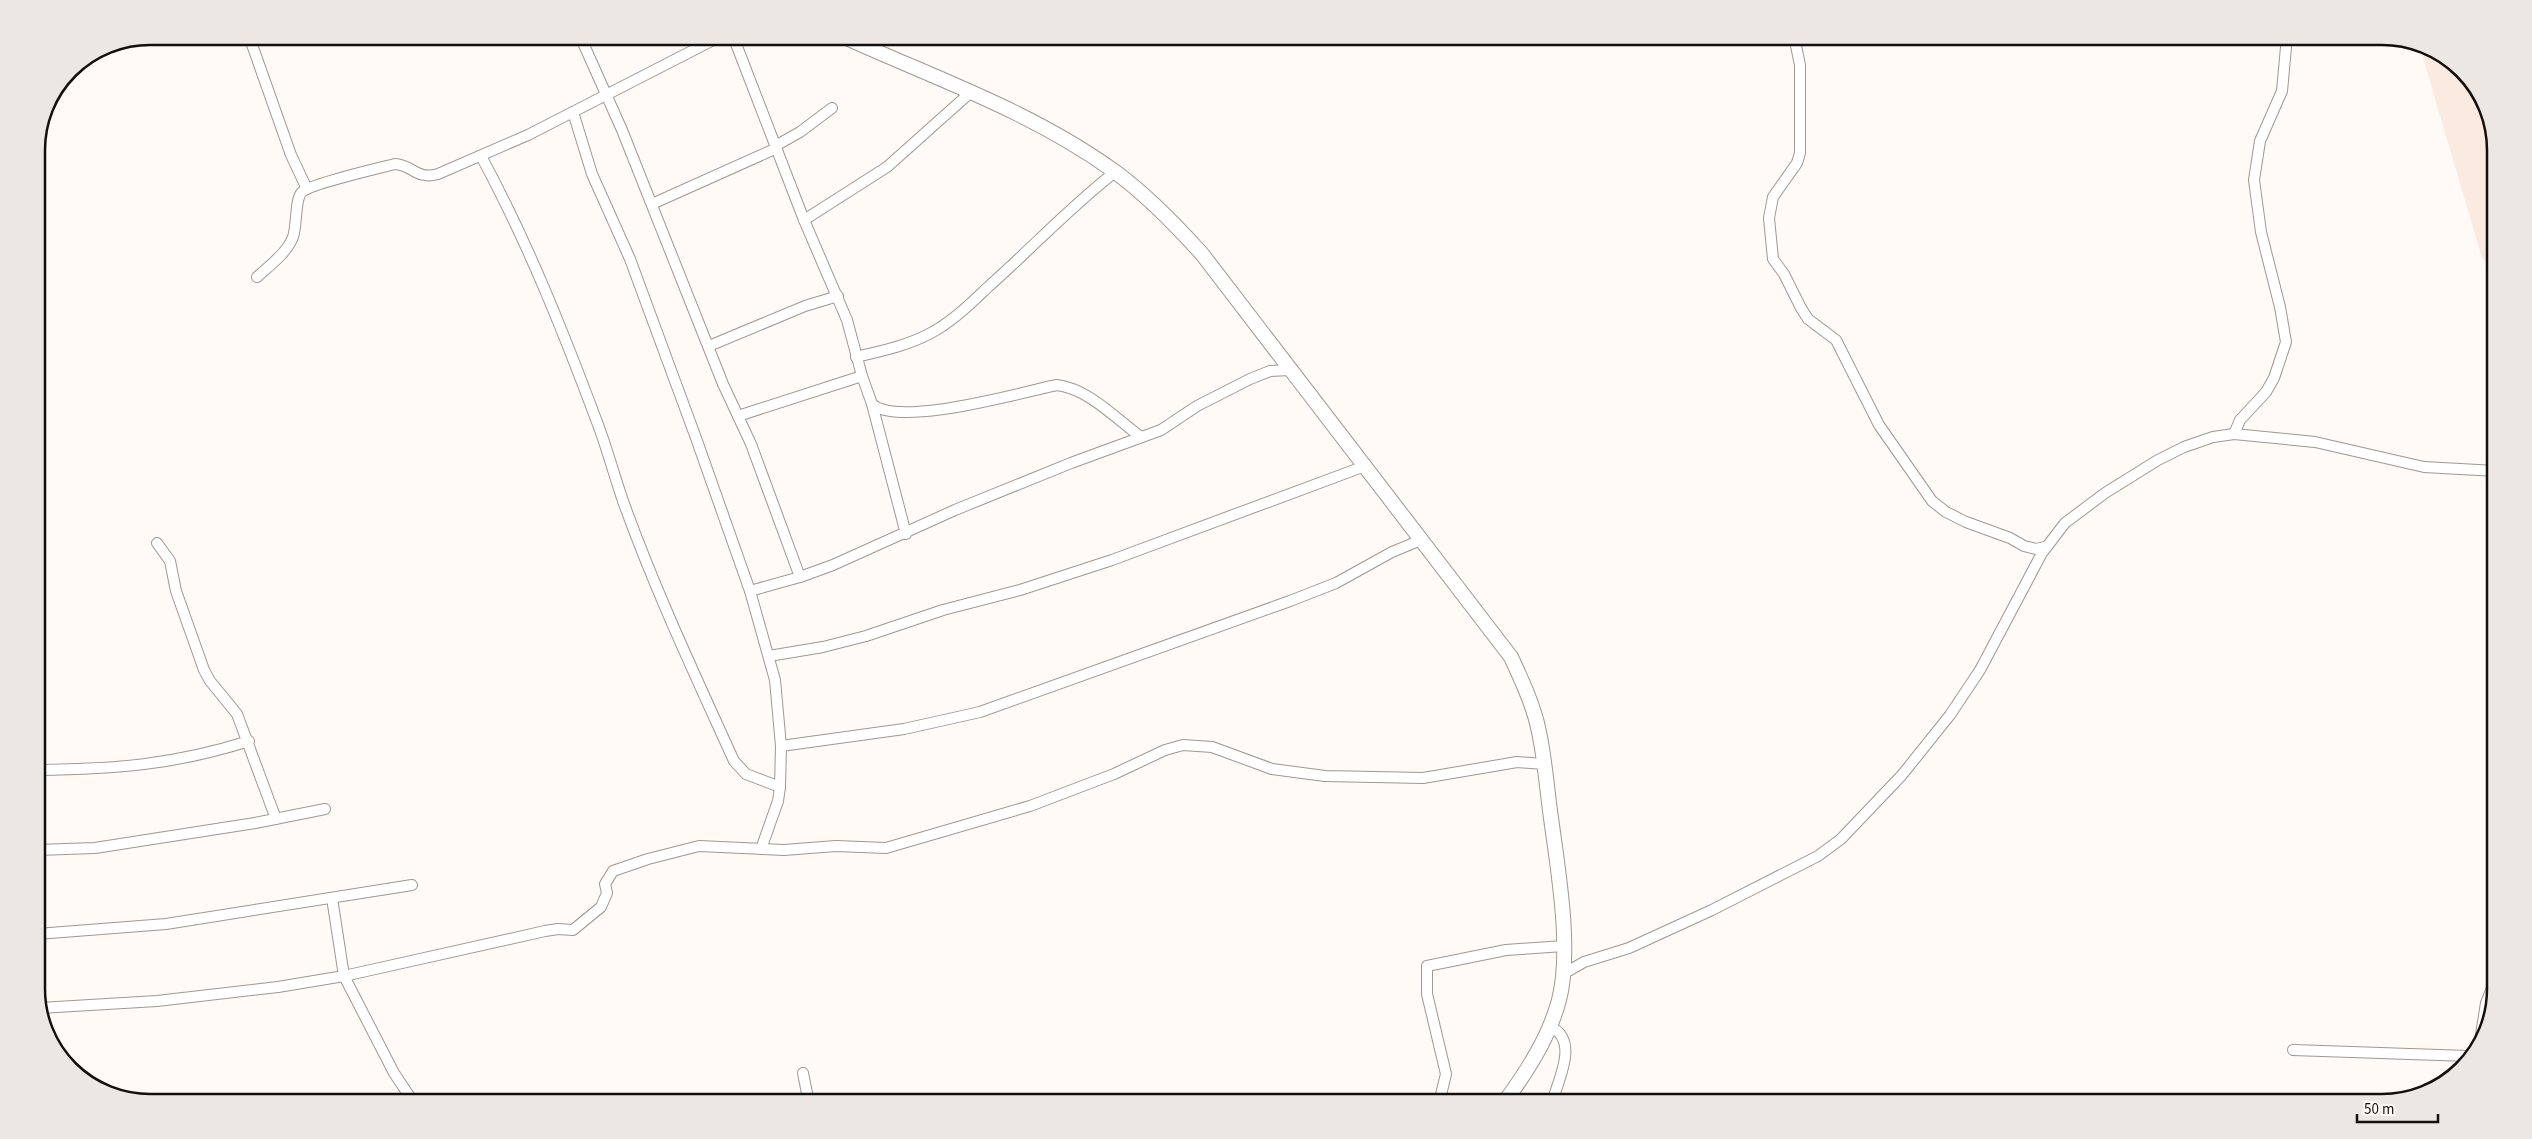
<svg xmlns="http://www.w3.org/2000/svg" width="2532" height="1139" font-family="'Source Sans 3',sans-serif">
<rect width="100%" height="100%" fill="#fffaf6"/>
<polygon fill="#faeae0" points="2419,44 2426,45 2476,87 2496,143 2496,270 2482,258"/>
<g fill="none" stroke-linecap="round" stroke-linejoin="round">
<g stroke="#9f9792" stroke-width="12">
<g id="minor">
<polyline points="249,36 291,155 307,189"/>
<polyline points="580,36 622,130 723,384 751,444 800,577"/>
<polyline points="733,36 804,220 847,320 862,376 872,404 906,534"/>
<polyline points="1794,36 1800,65 1800,153 1797,163 1773,197 1769,218 1773,259 1784,274 1801,308 1808,319 1836,340 1879,425 1932,501 1946,512 1966,522 2010,538 2024,546 2036,549 2045,547"/>
<polyline points="573,112 592,174 630,259 696,438 750,591 775,680 781,746 780,787 778,801 761,849"/>
<path d="M481 156C527 241 563 331 597 422 607 448 614 475 623 501 655 590 695 675 734 761L746 774 780 787"/>
<polyline points="652,204 777,148 777,145 800,132 832,108"/>
<polyline points="804,220 887,167 971,92"/>
<path d="M257 277C269 266 287 253 293 237 297 226 295 198 302 192 310 184 379 168 395 164 413 165 416 180 438 174L528 135 721 36"/>
<polyline points="709,346 805,306 838,296"/>
<path d="M856 357C881 351 906 346 929 334 951 323 970 304 988 287 1031 249 1070 207 1115 172"/>
<path d="M872 404C899 428 1022 392 1057 385 1089 389 1116 419 1141 437"/>
<polyline points="738,416 862,376"/>
<polyline points="2234,434 2240,420 2266,392 2274,378 2286,342 2280,307 2261,232 2254,180 2260,141 2282,91 2287,36"/>
<polyline points="157,543 170,561 176,591 204,670 210,681 237,714 276,819"/>
<polyline points="750,591 800,577 833,565 955,510 1071,463 1161,430 1197,406 1250,379 1270,371 1290,370"/>
<polyline points="769,656 823,647 866,636 943,610 1020,590 1112,560 1365,466"/>
<polyline points="781,746 904,729 980,712 1290,601 1336,583 1392,552 1421,540"/>
<path d="M37 770C115 769 173 765 249 741"/>
<polyline points="37,850 95,848 255,823 325,809"/>
<polyline points="332,898 344,976 394,1073 414,1103"/>
<polyline points="37,934 166,924 412,885"/>
<polyline points="1563,974 1584,962 1629,948 1712,910 1818,856 1841,839 1902,775 1950,715 1980,670 2042,553 2065,523 2105,493 2158,460 2184,447 2213,437 2234,434 2315,442 2424,467 2496,471"/>
<polyline points="40,1008 157,1001 278,987 344,976 545,931 558,929 573,930 601,907 607,893 605,884 613,871 648,859 699,846 784,850 836,846 886,848 1030,806 1114,774 1165,750 1183,745 1212,747 1272,769 1325,776 1423,778 1517,762 1544,764"/>
<path d="M1550 1026C1580 1041 1558 1079 1552 1103"/>
<polyline points="2480,1041 2486,1003 2496,978"/>
<polyline points="2293,1050 2468,1056"/>
<polyline points="803,1073 809,1103"/>
<polyline points="1439,1103 1446,1074 1427,994 1427,966 1506,950 1564,946"/>
</g>
</g>
<g stroke="#9f9792" stroke-width="16">
<path id="secondary" d="M842 36C934 78 1031 111 1114 171 1147 195 1175 224 1202 254L1511 657C1522 681 1534 706 1539 732 1545 760 1547 790 1551 818 1558 870 1572 950 1559 1000 1549 1038 1527 1071 1504 1103"/>
</g>
<use href="#minor" stroke="#fff" stroke-width="10"/>
<use href="#secondary" stroke="#fff" stroke-width="14"/>
</g>
<path d="M0 0H2532V1139H0ZM150 45H2382A105 105 0 0 1 2487 150V989A105 105 0 0 1 2382 1094H150A105 105 0 0 1 45 989V150A105 105 0 0 1 150 45Z" fill="#ece7e3" fill-rule="evenodd"/>
<path fill="none" stroke="#120f0d" stroke-width="2.5" d="M150 45H2382A105 105 0 0 1 2487 150V989A105 105 0 0 1 2382 1094H150A105 105 0 0 1 45 989V150A105 105 0 0 1 150 45Z"/>
<path d="M2357 1114v8h81v-8" fill="none" stroke="#120f0d" stroke-width="2.5"/>
<text x="2364" y="1114" font-size="15" fill="#120f0d" stroke="#fffaf6" stroke-width="4" paint-order="stroke">50 m</text>
</svg>
